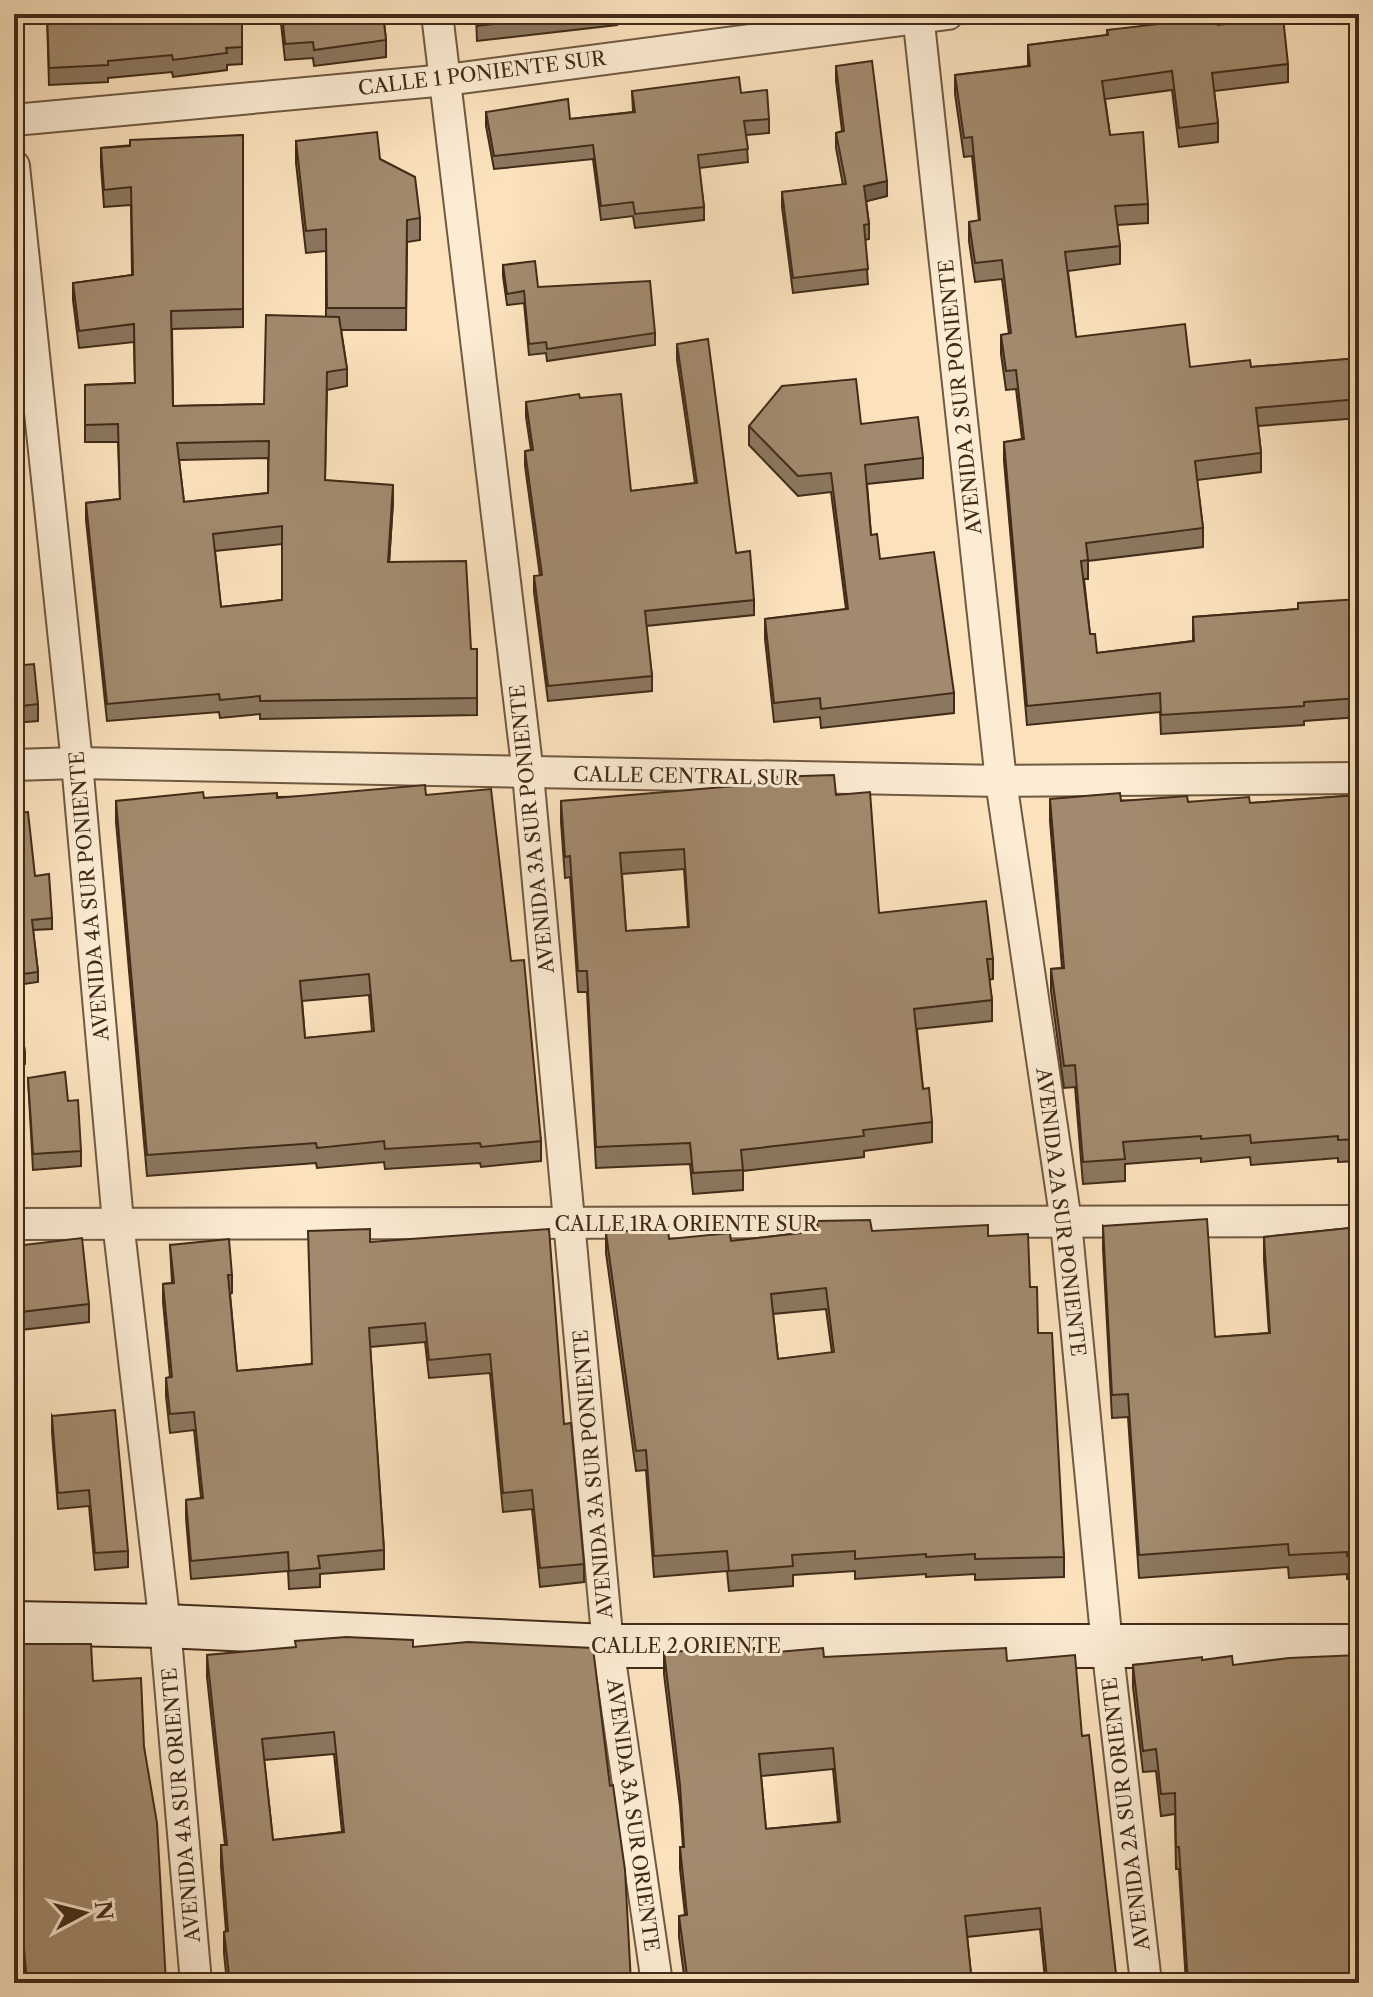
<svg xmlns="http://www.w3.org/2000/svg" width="1373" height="1997" font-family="'Libre Caslon Text',serif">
<rect width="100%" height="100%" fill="#fbe2bd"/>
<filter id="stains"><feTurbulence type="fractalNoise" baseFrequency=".0025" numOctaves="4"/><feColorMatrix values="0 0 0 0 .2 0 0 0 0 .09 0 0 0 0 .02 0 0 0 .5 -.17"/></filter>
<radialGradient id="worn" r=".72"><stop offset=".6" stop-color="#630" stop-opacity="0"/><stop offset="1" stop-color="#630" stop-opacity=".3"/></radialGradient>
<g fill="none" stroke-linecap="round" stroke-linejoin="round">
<g stroke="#705941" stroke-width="34">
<g id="minor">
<polyline points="437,14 528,774 608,1646 657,1983"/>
<polyline points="918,14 1001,781 1066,1222 1107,1645 1146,1983"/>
<polyline points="14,120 446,80 948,14"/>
<polyline points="14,166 77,763 118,1222 165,1626 196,1983"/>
<polyline points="14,765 77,763 1001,781 1359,778"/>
<polyline points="14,1224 1359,1221"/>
</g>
</g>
<g stroke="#412b18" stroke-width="46">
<polyline id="secondary" points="14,1623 165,1626 608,1646 1359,1646"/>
</g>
<use href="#minor" stroke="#fcecd4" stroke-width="30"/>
<use href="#secondary" stroke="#fcecd4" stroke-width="42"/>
</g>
<g fill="#8b775f" stroke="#412b18" stroke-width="2" fill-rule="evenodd">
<polygon points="47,14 242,14 242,64 227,65 227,70 173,77 172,72 108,78 108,82 49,85"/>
<polygon points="280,14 383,14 386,40 386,57 314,66 313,58 285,60"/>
<polygon points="476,14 617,14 617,25 477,41"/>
<polygon points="1218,25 1288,64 1288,82 1214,91 1218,123 1218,142 1179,147 1172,90 1105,99 1110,135 1148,204 1148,223 1117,225 1120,246 1120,264 1068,271 1076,337 1190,367 1251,367 1359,358 1359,418 1258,426 1261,453 1261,472 1197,480 1203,528 1203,547 1088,561 1088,579 1084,579 1090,634 1097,653 1193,641 1193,617 1298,609 1359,599 1359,717 1304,721 1304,725 1161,734 1160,712 1027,725 1004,461 1004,442 1022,439 1016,389 1006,390 1001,354 1001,335 1009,334 1002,279 975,282 969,241 969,222 979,221 972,156 964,157 955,94 955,75 1028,66 1028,45 1107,35 1107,30"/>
<polygon points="1359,34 1359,68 1355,67 1355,50"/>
<polygon points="836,66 887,196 866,201 869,224 869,239 865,240 868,284 793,293 782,207 782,192 843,185 836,148 836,133 842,131 836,81"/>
<polygon points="632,91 741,93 769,119 769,133 746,135 748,162 699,168 704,207 704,220 635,228 633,216 601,220 593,159 494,169 486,126 486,112 570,119 633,112"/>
<path d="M243 135V327L172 329 173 406 264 404 326 317V251L306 253 296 163V141L380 159 420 218V240L407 242 406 330H341L347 369V386L327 390 325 480 393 502 389 562 471 649H477V715L260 719V714L220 718 219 712 107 721 86 520V503L120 499 118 442H85V385L135 383 134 342 79 348 73 300V283L132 275 131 205 104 207 101 166V148ZM268 458V493L184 502 179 460ZM282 544V600L221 607 215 551Z"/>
<polygon points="503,265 538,287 655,333 655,345 547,361 546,353 529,355 524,303 507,305 503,276"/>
<polygon points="677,344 736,553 754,600 754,615 646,626 652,676 652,691 548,701 534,592 534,576 540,576 525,466 525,451 531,450 526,417 526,402 580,398 631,491 695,483 677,360"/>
<polygon points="861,424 923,458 923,478 867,484 871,535 880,559 954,693 954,713 821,728 820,717 774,722 765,639 765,619 846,609 831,492 798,496 749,445 749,426"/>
<polygon points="14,666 38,704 38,721 14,723"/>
<path d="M426 795 511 961 541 1141V1161L481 1167 480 1163 385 1169 384 1162 317 1168 316 1163 147 1176 116 822V801L204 798ZM369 995 372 1032 305 1038 302 1001Z"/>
<path d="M836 795 879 913 993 959V979L989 980 992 1000V1021L917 1029 923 1089 932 1122V1142L864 1151V1157L743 1171V1190L693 1194 690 1164 596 1168 587 992H578L570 877 565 878 561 822V801ZM684 869 688 927 626 931 622 874Z"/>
<polygon points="1359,795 1359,1161 1338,1162 1338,1158 1251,1165 1250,1157 1201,1162 1201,1158 1125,1164 1125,1181 1083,1184 1075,1087 1064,1088 1051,991 1051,969 1062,968 1050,821 1050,799 1250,803"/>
<polygon points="14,813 35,876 52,918 52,929 33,930 38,972 38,982 17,985 25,1054 25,1064 14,1066"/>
<polygon points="28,1078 68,1101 81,1151 81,1166 33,1170"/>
<path d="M817 1221 872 1231 988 1236 1030 1287 1038 1333 1064 1557V1577L975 1580V1574L926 1577V1574L855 1579V1571L793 1575V1586L729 1591 727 1571 654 1577 646 1470 636 1471 606 1253V1233L669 1239 731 1241 817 1231ZM826 1309 832 1353 778 1359 773 1314Z"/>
<polygon points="1103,1226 1215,1337 1269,1333 1264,1260 1264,1237 1359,1227 1359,1578 1347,1579 1347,1574 1289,1578 1288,1567 1139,1578 1128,1417 1112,1418 1103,1249"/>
<polygon points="370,1242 564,1424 584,1564 584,1582 540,1587 532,1509 503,1512 490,1373 429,1378 425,1342 370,1347 384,1550 384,1569 320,1574 320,1587 289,1589 288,1571 191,1579 186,1518 186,1500 201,1498 194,1430 170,1433 166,1396 166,1378 170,1377 163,1302 163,1284 172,1283 170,1245 232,1275 232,1293 230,1294 237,1371 311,1364"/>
<polygon points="14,1245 89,1304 89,1322 21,1330 21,1338 14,1338"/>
<polygon points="52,1416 128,1551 128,1567 95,1570 89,1506 58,1509 52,1432"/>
<polygon points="14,1644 93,1681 144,1747 166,1983 24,1983 21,1939 14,1939"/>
<path d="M413 1647 631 1983H227L224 1953V1932L226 1931 221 1867V1845H225L207 1677V1655ZM334 1754 342 1832 273 1840 264 1760Z"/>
<path d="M664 1652 754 1654 824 1657 1007 1661 1082 1736 1117 1983 1045 1979 1040 1929 967 1937 972 1983H685L679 1937V1916L685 1915 680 1869V1847H683L680 1806 664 1674ZM833 1769 838 1822 766 1829 761 1776Z"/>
<polygon points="1202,1660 1233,1665 1359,1983 1186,1983 1179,1869 1176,1869 1175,1814 1161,1816 1156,1771 1143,1772 1133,1687 1133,1665"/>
</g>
<g fill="#71614d" stroke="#412b18" stroke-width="2">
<polygon points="887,181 887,196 864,202 864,186"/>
<polygon points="393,485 393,502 388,580 388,562"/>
</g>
<g fill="#a28a6e" stroke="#412b18" stroke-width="2" fill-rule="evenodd">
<polygon points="47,14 242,14 242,47 226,48 227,53 173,60 172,55 108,61 108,65 49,68"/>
<polygon points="282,14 383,14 386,40 314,50 313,42 285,44"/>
<polygon points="477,14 584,14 477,26"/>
<polygon points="1217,17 1218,25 1283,17 1288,64 1212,73 1218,123 1179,128 1172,71 1102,81 1110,135 1143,132 1148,204 1115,206 1120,246 1065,252 1076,337 1185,324 1190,367 1250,360 1251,367 1359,358 1359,399 1256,408 1261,453 1195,461 1203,528 1086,543 1088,560 1081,561 1090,634 1095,634 1097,653 1194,641 1193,617 1298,609 1298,603 1359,599 1359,698 1304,702 1304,706 1161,715 1160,693 1027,706 1004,442 1024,439 1016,370 1006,371 1001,335 1011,333 1002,260 975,263 969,222 980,220 972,137 964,138 955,75 1030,66 1028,45 1108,35 1107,30"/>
<polygon points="1359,34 1359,52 1355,50"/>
<polygon points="872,61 887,181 864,186 869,224 864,225 868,269 793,278 782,192 846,184 836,133 844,131 836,66"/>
<polygon points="739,77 741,93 767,90 769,119 744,121 748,149 698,155 704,207 635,214 633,202 601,206 593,145 494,156 486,112 568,99 570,119 635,112 632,91"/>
<polygon points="377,132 380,159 415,177 420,218 407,220 406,308 327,308 326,229 306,231 296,141"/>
<path d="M243 135V309L171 311 173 406 264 404 266 315 339 317 347 369 327 372 325 480 393 485 388 562 466 561 471 649H477V698L260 701V696L220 700 219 694 107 704 86 503 120 499 118 424 85 425V385L135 383 134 324 79 331 73 283 133 275 131 187 104 190 101 148 130 146V140ZM269 441 268 493 184 502 177 443ZM282 526V600L221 607 213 534Z"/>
<polygon points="535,261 538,287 650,281 655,333 547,349 546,342 529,344 524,291 507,294 503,265"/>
<polygon points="708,339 736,553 750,551 754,600 645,611 652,676 548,686 534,576 542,575 525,451 533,450 526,402 579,394 580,398 621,394 631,491 697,483 677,344"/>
<polygon points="856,379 861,424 918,417 923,458 865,465 871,535 877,534 880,559 934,552 954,693 821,709 820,698 774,703 765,619 848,609 831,473 798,476 749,426 782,386"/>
<polygon points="34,664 38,704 14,707 14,666"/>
<path d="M834 775 836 795 870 792 879 913 986 901 993 959H987L992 1000 914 1009 923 1089 929 1088 932 1122 863 1130 864 1136 741 1150 743 1170 693 1173 690 1143 596 1147 587 971H578L570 856 565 857 561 801 771 783 770 777ZM684 849 689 927 626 931 620 853Z"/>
<path d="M425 785 426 795 491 789 511 961 524 960 541 1141 481 1147 480 1143 385 1149 384 1141 317 1148 316 1143 147 1155 116 801 203 792 204 798 277 793V798ZM369 974 374 1031 305 1038 300 981Z"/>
<polygon points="1120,793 1121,801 1187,796 1188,802 1249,797 1250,803 1359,795 1359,1139 1338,1140 1338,1136 1251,1143 1250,1135 1201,1139 1201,1136 1123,1142 1125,1159 1083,1162 1075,1065 1064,1066 1051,969 1064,968 1050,799"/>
<polygon points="28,812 35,876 49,874 52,918 32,920 38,972 15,975 25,1054 14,1055 14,813"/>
<polygon points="65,1072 68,1101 78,1100 81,1151 33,1154 28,1078"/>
<polygon points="1207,1219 1215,1337 1270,1333 1264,1237 1359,1227 1359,1555 1347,1556 1347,1552 1289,1555 1288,1544 1139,1555 1128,1394 1112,1395 1103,1226"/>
<path d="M870 1220 872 1231 988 1225V1236L1028 1234 1030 1287H1037L1038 1333H1052L1064 1557 975 1559V1554L926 1557V1554L855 1559V1551L792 1555 793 1566 729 1571 727 1551 654 1556 646 1450 636 1451 606 1233 668 1227 669 1239 730 1233 731 1241 818 1231 817 1221ZM826 1288 834 1352 778 1359 771 1294Z"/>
<polygon points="370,1229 370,1242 549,1229 564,1424 571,1423 584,1564 540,1568 532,1490 503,1493 490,1354 429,1360 425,1323 369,1328 384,1550 318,1556 320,1568 289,1571 288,1552 191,1561 186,1500 203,1498 194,1412 170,1414 166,1378 172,1377 163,1284 174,1283 170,1245 229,1239 232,1275 228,1275 237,1371 312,1364 308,1231"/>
<polygon points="82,1238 89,1304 21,1312 21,1320 14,1321 14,1245 24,1245"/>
<polygon points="115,1410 128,1551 95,1553 89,1490 58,1493 52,1416"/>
<path d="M346 1637 413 1640V1647L468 1642 593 1648 610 1786 613 1785 625 1870 631 1983H230L224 1932 228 1931 221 1845H227L207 1655 296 1647 295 1641ZM334 1732 344 1832 273 1840 262 1739Z"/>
<polygon points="14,1644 91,1644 93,1681 141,1678 144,1747 157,1823 166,1983 27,1983 21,1914 14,1914"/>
<path d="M754 1648V1654L823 1648 824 1657 1006 1648 1007 1661 1075 1655 1082 1736 1089 1735 1117 1983H1003L1047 1978 1040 1908 965 1916 972 1983H688L679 1916 687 1915 680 1847H684L680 1785 664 1652ZM833 1748 840 1822 766 1829 759 1754Z"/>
<polygon points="1359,1655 1359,1983 1188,1983 1179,1847 1176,1847 1175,1793 1161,1794 1156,1749 1143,1751 1133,1665 1202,1657 1202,1660 1232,1656 1233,1665 1289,1658"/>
</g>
<g text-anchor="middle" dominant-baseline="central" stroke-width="6" stroke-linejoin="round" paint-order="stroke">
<g font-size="20" fill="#412b18" stroke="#fcecd4">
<text transform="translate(482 73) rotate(-7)">CALLE 1 PONIENTE SUR</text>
<text transform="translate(960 397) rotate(-96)">AVENIDA 2 SUR PONIENTE</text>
<text transform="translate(686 776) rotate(1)">CALLE CENTRAL SUR</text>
<text transform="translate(532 829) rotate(-96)">AVENIDA 3A SUR PONIENTE</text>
<text transform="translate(89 896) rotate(-95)">AVENIDA 4A SUR PONIENTE</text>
<text transform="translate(1061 1212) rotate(83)">AVENIDA 2A SUR PONIENTE</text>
<text x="686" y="1224">CALLE 1RA ORIENTE SUR</text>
<text transform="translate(593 1474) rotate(-95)">AVENIDA 3A SUR PONIENTE</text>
<text x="686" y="1646">CALLE 2 ORIENTE</text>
<text transform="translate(181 1805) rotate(-95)">AVENIDA 4A SUR ORIENTE</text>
<text transform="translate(1126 1814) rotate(-97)">AVENIDA 2A SUR ORIENTE</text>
<text transform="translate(633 1815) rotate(82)">AVENIDA 3A SUR ORIENTE</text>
</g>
</g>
<rect width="1373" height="1997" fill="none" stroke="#fbe2bd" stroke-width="48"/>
<rect x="16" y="16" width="1341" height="1965" fill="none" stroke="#412b18" stroke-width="4"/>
<rect x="24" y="24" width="1325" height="1949" fill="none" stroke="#412b18" stroke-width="2"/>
<g transform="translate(84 1913) rotate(83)" stroke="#fcecd4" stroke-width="6" paint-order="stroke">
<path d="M0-6L14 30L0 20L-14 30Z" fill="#412b18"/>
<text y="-12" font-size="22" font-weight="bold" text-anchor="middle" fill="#412b18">N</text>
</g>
<rect width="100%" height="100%" filter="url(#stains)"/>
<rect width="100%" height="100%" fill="url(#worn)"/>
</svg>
